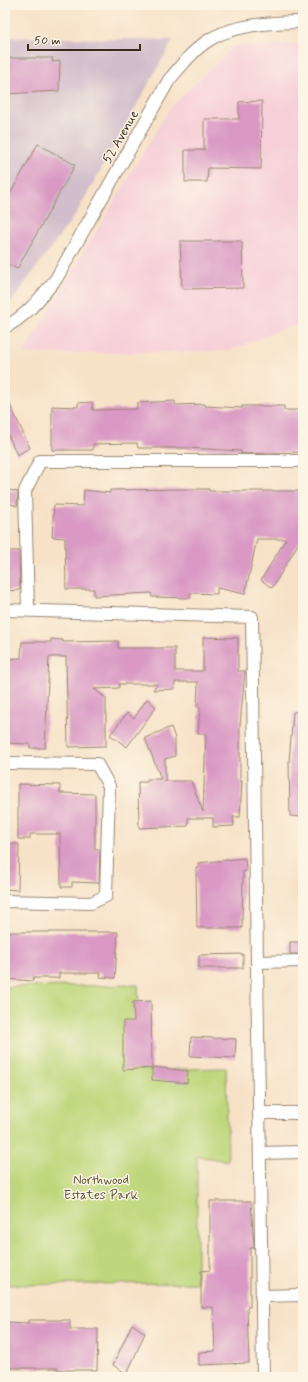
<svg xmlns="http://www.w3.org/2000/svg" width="308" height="1382" font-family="Mynerve,sans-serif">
<rect width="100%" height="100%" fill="#fcf5e5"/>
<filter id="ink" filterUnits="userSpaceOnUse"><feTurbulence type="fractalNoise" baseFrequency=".025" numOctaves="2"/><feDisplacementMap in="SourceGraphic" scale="8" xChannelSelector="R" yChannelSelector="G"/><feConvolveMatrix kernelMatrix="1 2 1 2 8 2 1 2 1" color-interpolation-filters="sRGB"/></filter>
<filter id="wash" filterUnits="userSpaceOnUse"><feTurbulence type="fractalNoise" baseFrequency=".012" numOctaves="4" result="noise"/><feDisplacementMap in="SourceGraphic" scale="16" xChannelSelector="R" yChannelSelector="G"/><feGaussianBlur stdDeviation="0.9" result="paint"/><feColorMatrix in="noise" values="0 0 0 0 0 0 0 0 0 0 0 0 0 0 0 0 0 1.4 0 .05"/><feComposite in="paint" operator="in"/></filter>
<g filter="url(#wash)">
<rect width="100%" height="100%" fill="#f7e2c8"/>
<polygon fill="#f6cfd9" points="303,44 303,326 288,327 228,351 23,354 170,108 234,46"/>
<polygon fill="#d1bdcb" points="5,37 173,40 77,212 9,305 5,307"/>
<polygon fill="#bed77c" stroke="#7c804d" points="138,985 141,1070 226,1068 228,1161 197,1156 197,1283 5,1285 5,987"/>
<g id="blocks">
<g fill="#d999c4">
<polygon points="5,58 53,58 52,62 60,61 59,91 5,94"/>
<polygon points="262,101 261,169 208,168 207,182 185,182 185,150 204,150 204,119 239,119 239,102"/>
<polygon points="38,144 75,165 17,269 5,263 5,203"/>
<polygon points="180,241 242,241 243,288 182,289"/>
<polygon points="5,394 30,448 17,455 5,428"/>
<polygon points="175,401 175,405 205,404 205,406 242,408 242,406 284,406 284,410 303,410 303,452 241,454 241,451 188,448 138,448 137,443 93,444 93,450 52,450 52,406 78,407 78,403 92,402 93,410 137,409 137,403"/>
<polygon points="5,489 18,492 17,506 5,502"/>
<polygon points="191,489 209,489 209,491 303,491 303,536 272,588 261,580 286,539 257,539 245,594 217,588 217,594 190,593 190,598 152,597 151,593 94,596 94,589 66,589 65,538 52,537 54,505 83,506 84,490 110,493 110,490"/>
<polygon points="6,551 19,551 20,590 6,591"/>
<polygon points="203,637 238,638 238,671 245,671 240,725 240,781 242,781 240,817 233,817 234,826 213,827 213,818 188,818 188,826 139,828 138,782 147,782 147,779 161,779 145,738 171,727 175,738 175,756 165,759 165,781 191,781 203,812 206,734 198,734 200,707 197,707 198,682 175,682 175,689 153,690 157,684 119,684 119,688 94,689 106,698 106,746 68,747 66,657 49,657 45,748 30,748 30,744 5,743 5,659 21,658 22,642 51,642 51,639 63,640 63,642 118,641 118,648 175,648 175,671 203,671"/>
<polygon points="147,699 156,707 127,747 110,735 127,713 134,718"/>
<polygon points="293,712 303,712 303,817 290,816 289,762"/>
<polygon points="18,784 60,785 60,793 95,794 95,849 100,849 99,883 72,882 72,887 61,887 60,834 30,834 30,839 18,839"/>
<polygon points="5,844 19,844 18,890 5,889"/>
<polygon points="245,858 246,871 243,872 242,928 197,928 196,868 199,868 198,863"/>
<polygon points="5,932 118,932 115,978 100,977 101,973 59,973 59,978 33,978 33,981 5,979"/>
<rect x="290" y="942" width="13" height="12"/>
<polygon points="243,954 243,968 199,968 199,955"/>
<polygon points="151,1001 152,1067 188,1071 187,1083 152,1080 152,1068 123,1070 123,1021 134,1021 133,1002"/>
<polygon points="191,1037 236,1039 235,1058 190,1056"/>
<polygon points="210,1201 251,1201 254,1248 250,1248 250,1307 247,1307 249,1363 199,1365 199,1352 215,1351 213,1307 201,1307 201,1271 210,1270"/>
<polygon points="28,1320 70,1320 70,1329 98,1329 97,1370 58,1370 58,1368 5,1368 5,1322 28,1323"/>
<polygon points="132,1324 145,1333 127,1374 113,1365"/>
</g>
</g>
</g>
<g filter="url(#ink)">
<use href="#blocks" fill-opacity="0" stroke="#998673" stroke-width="1"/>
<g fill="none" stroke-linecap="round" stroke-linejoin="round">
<g stroke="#998673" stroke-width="14">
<g id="minor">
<path d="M5 327C26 317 42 296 56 279L169 80C181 66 193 50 209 40 233 25 275 22 303 22"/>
<polyline points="5,610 252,617 263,1377"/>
<polyline points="28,610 25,491 40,461 303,461"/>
<polyline points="5,763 97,764 109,786 106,896 91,903 5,901"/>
<polyline points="257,962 303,961"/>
<polyline points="259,1113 303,1113"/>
<polyline points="260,1153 303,1152"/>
<polyline points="261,1296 303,1295"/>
</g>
</g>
<use href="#minor" stroke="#fff" stroke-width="12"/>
</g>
</g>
<g text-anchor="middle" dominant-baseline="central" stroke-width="3" stroke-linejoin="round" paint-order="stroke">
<g font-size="13" fill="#3b2a1e" stroke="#fcf5e5">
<text transform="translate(121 137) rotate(-60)">52 Avenue</text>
</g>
<g font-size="13" fill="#5c5536" stroke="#fcf5e5">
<text x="101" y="1180">Northwood<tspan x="101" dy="15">Estates Park</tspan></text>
</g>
</g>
<rect width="308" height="1382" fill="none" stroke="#fcf5e5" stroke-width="20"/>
<path d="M28 44v6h112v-6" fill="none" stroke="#3b2a1e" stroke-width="2"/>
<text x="34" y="44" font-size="12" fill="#3b2a1e" stroke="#fcf5e5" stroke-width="3" paint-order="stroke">50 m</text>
</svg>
